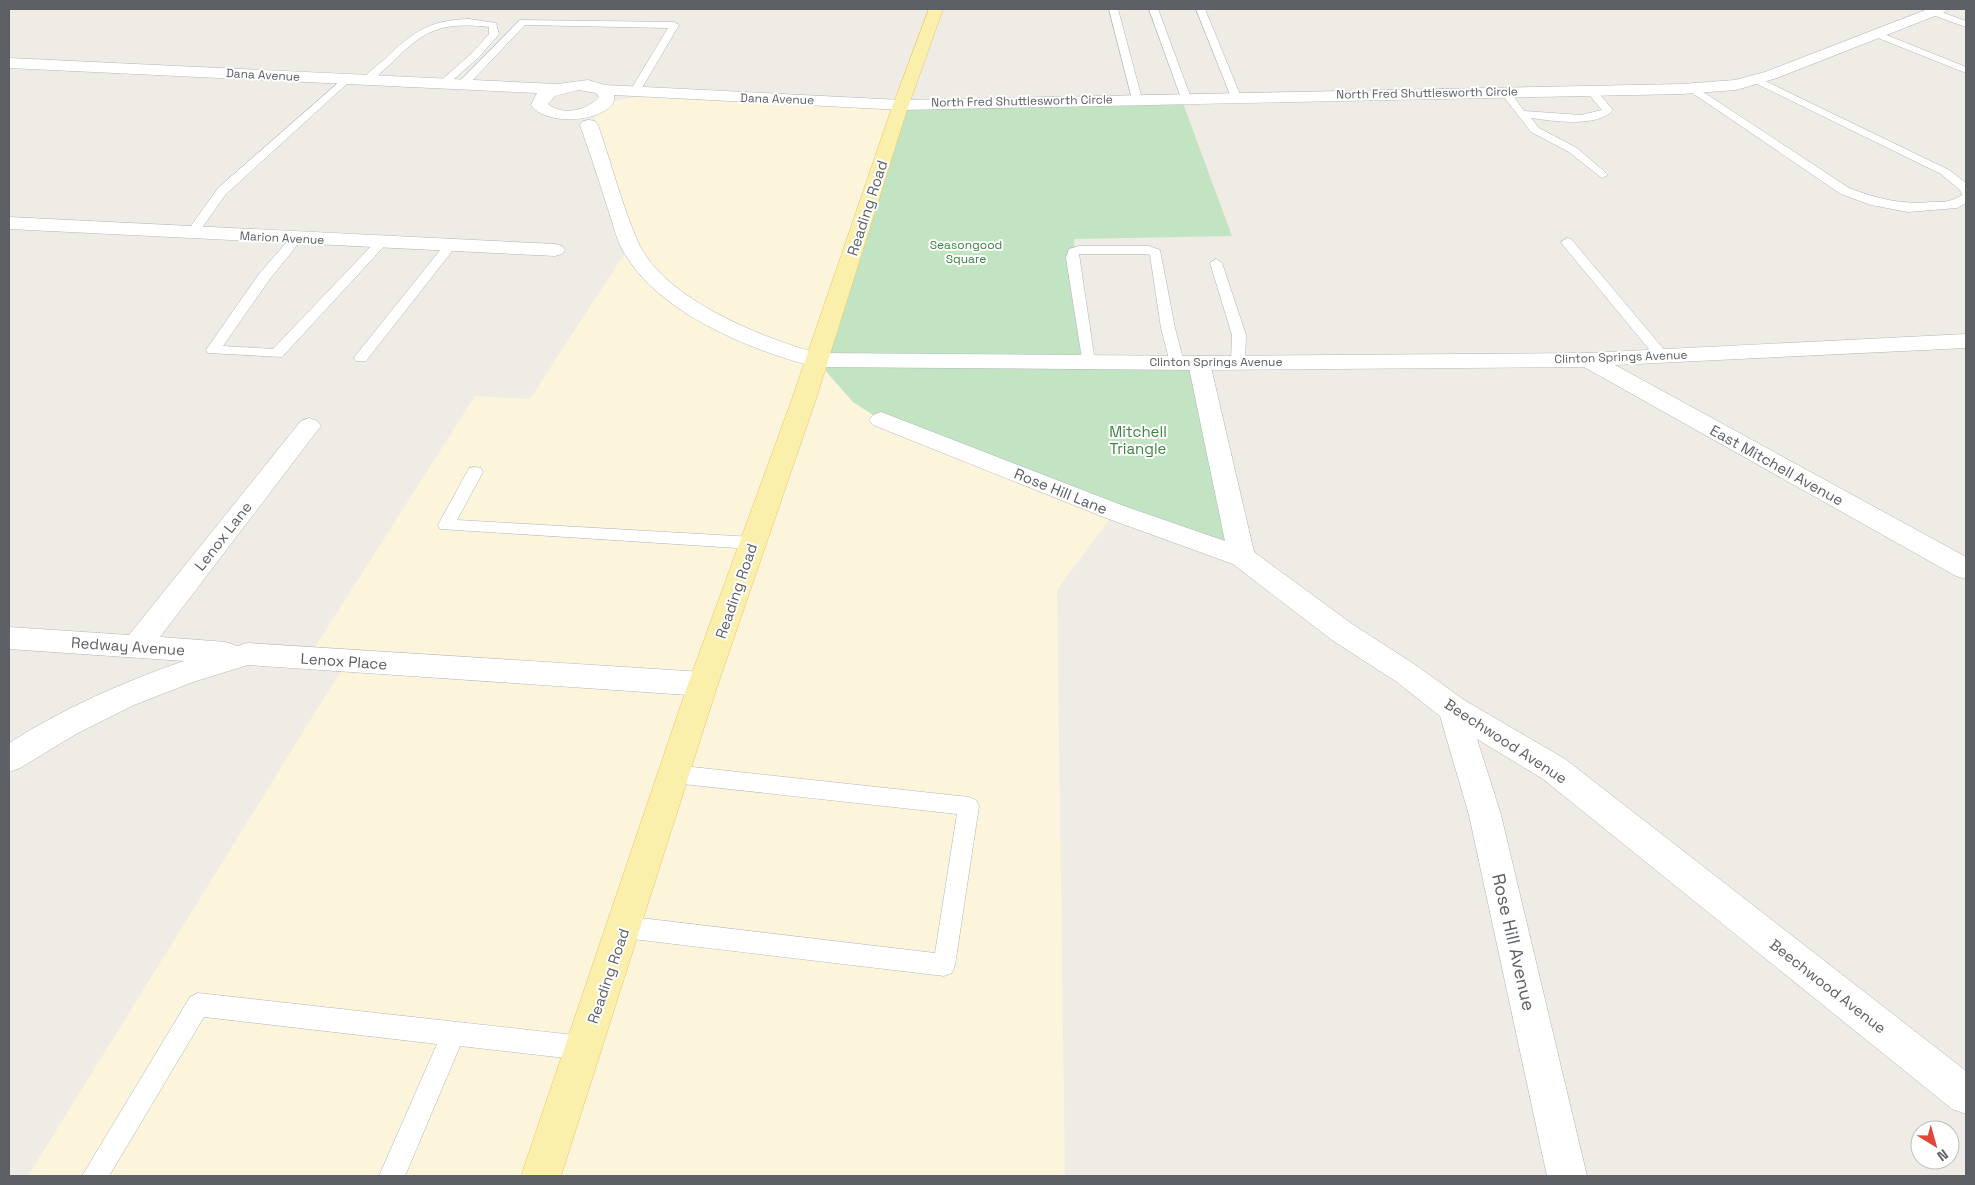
<svg xmlns="http://www.w3.org/2000/svg" width="1975" height="1185" font-family="'Space Grotesk',sans-serif">
<rect width="100%" height="100%" fill="#eeece4"/>
<polygon fill="#fcf5db" points="653,94 901,105 816,360 853,402 1115,512 1057,590 1065,1176 28,1176 347,661 308,658 475,396 530,399 630,245 589,125 594,121 595,109 604,103"/>
<polygon fill="#c2e4c2" points="1181,98 1232,236 1074,239 1081,362 1199,363 1242,557 881,420 853,402 816,360 901,105"/>
<g fill="none" stroke-linecap="round" stroke-linejoin="round">
<g stroke="#b2b5b9" stroke-width="1">
<g id="lane">
<polygon points="1109,9 1118,9 1142,99 1141,101 1137,102 1132,99"/>
<polygon points="1149,9 1158,9 1191,98 1190,100 1182,100 1181,98"/>
<polygon points="1196,9 1205,9 1241,97 1240,99 1232,99 1231,97"/>
<polygon points="1933,9 1966,21 1966,27 1930,14 1928,12"/>
<path d="M469 19 496 23 499 34 479 57 446 86 442 87 437 84 472 53 489 34V27C423 19 415 43 371 82L362 80C368 72 377 66 385 59 413 32 429 20 469 19Z"/>
<polygon points="520,20 674,22 679,25 639,93 631,93 630,91 668,28 525,25 466,87 458,87 458,83"/>
<polygon points="1873,32 1879,32 1966,67 1966,73 1873,36"/>
<polygon points="346,76 351,79 350,81 226,194 196,236 188,236 186,233 218,188"/>
<path d="M1755 76 1949 170 1966 183V203L1957 208 1908 212 1871 205 1841 194 1685 88 1686 86H1694L1849 188C1878 199 1902 205 1932 202 1943 202 1952 202 1962 195L1960 190 1941 174 1751 81 1750 79Z"/>
<path d="M1591 88 1595 89 1613 110C1598 128 1552 121 1531 118L1539 128 1577 148 1606 173 1608 175 1602 178 1569 152 1531 132 1500 92 1505 89 1509 90 1524 111 1581 115 1602 110 1586 91Z"/>
<polygon points="297,234 303,238 269,280 223,346 273,349 377,240 381,239 387,243 282,357 208,353 206,350 259,274 293,235"/>
<polygon points="1567,238 1571,239 1667,353 1669,356 1667,359 1657,359 1563,245 1561,242"/>
<polygon points="449,243 455,247 453,250 366,361 356,361 354,358 356,355 445,244"/>
<polygon points="1079,246 1149,246 1160,250 1175,328 1184,363 1182,366 1172,366 1170,363 1161,328 1150,255 1147,254 1079,254 1095,362 1088,366 1083,365 1066,258 1069,249"/>
<polygon points="1216,259 1222,263 1246,335 1245,362 1238,366 1231,362 1232,335 1210,263"/>
<polygon points="475,467 481,468 483,472 457,520 753,537 759,539 761,543 759,547 753,549 440,529 438,525 467,472 469,468"/>
<polygon points="674,765 969,797 976,800 979,806 955,965 952,973 944,976 624,938 616,935 613,927 616,919 624,916 935,953 957,814 674,783 667,780 664,774 667,768"/>
<polygon points="198,993 583,1036 591,1040 595,1048 591,1056 583,1060 460,1046 405,1176 379,1176 437,1044 204,1017 109,1176 82,1176 190,997"/>
</g>
</g>
<g stroke="#b2b5b9" stroke-width="1">
<g id="street">
<polygon points="1928,9 1947,9 1945,12 1777,78 1736,90 1682,94 901,110 895,109 893,105 895,101 901,100 1682,84 1735,80 1765,72"/>
<polygon points="9,217 555,244 562,246 565,250 562,254 555,256 9,229"/>
<polygon points="1199,356 1207,358 1210,363 1254,552 1352,624 1417,666 1464,700 1565,759 1966,1071 1966,1114 1952,1109 1543,779 1477,739 1501,815 1587,1176 1547,1176 1469,815 1440,716 1397,682 1332,640 1233,564 1106,518 873,425 869,420 873,415 881,412 889,415 1124,506 1225,541 1188,363 1191,358"/>
<path d="M309 418 317 421 321 426 317 431 160 637 226 642 237 646 248 643 703 672 713 676 718 684 713 692 703 696 248 665 193 682 134 705 76 734 20 768 9 772V743C64 708 123 682 184 661L9 649V627L129 635 301 421Z"/>
</g>
</g>
<g stroke="#b3b7bb" stroke-width="1">
<g id="secondary">
<path d="M9 58 557 84 588 80 605 85 901 100 907 101 909 105 907 109 901 110 614 95C619 119 548 130 531 105L537 93 9 68ZM578 90 596 93 599 97C587 111 562 116 548 104L555 96Z"/>
<path d="M589 120 595 121 598 125C611 162 623 209 639 244 665 299 762 338 817 353L1199 356 1588 353 1966 334V348L1615 365 1966 557V579L1956 576 1584 367 1199 370 816 367C749 350 652 311 620 245 615 234 612 220 608 209 599 181 590 153 580 125L583 121Z"/>
</g>
</g>
<g stroke="#eac561" stroke-width="1">
<polygon id="primary" points="929,9 943,9 906,113 816,399 718,684 561,1176 521,1176 688,684 792,399 890,113"/>
</g>
<use href="#lane" fill="#fff" fill-rule="evenodd"/>
<use href="#street" fill="#fff" fill-rule="evenodd"/>
<use href="#secondary" fill="#fff" fill-rule="evenodd"/>
<use href="#primary" fill="#fbefac" fill-rule="evenodd"/>
</g>
<g text-anchor="middle" dominant-baseline="central" stroke-width="4" stroke-linejoin="round" paint-order="stroke">
<g font-size="12" fill="#5c6064" stroke="#fff">
<text transform="translate(263 75) rotate(3)">Dana Avenue</text>
<text transform="translate(1427 93) rotate(-1)">North Fred Shuttlesworth Circle</text>
<text transform="translate(777 99) rotate(2)">Dana Avenue</text>
<text transform="translate(1022 101) rotate(-1)">North Fred Shuttlesworth Circle</text>
<text transform="translate(282 238) rotate(3)">Marion Avenue</text>
<text transform="translate(1621 357) rotate(-2)">Clinton Springs Avenue</text>
<text x="1216" y="362">Clinton Springs Avenue</text>
</g>
<g font-size="12" fill="#3a853e" stroke="#fff">
<text x="966" y="245">Seasongood<tspan x="966" dy="14">Square</tspan></text>
</g>
<g font-size="15" fill="#5c6064" stroke="#fff">
<text transform="translate(867 208) rotate(-72)">Reading Road</text>
<text transform="translate(1777 465) rotate(29)">East Mitchell Avenue</text>
<text transform="translate(1061 491) rotate(22)">Rose Hill Lane</text>
<text transform="translate(223 536) rotate(-52)">Lenox Lane</text>
<text transform="translate(736 591) rotate(-71)">Reading Road</text>
<text transform="translate(128 646) rotate(4)">Redway Avenue</text>
<text transform="translate(344 661) rotate(4)">Lenox Place</text>
<text transform="translate(1506 741) rotate(33)">Beechwood Avenue</text>
<text transform="translate(608 976) rotate(-71)">Reading Road</text>
<text transform="translate(1828 986) rotate(38)">Beechwood Avenue</text>
</g>
<g font-size="15" fill="#3a853e" stroke="#fff">
<text x="1138" y="431">Mitchell<tspan x="1138" dy="17">Triangle</tspan></text>
</g>
<g font-size="18" fill="#5c6064" stroke="#fff">
<text transform="translate(1514 942) rotate(77)">Rose Hill Avenue</text>
</g>
</g>
<rect width="1975" height="1185" fill="none" stroke="#5c6064" stroke-width="20"/>
<g transform="translate(1935 1145) rotate(143)"><circle r="24" fill="#ffffff" stroke="#bebfc1"/>
<path d="M0-4L9 19L0 12L-9 19Z" fill="#e14637"/>
<text y="-8" font-size="14" font-weight="bold" text-anchor="middle" fill="#5c6064">N</text>
</g>
</svg>
